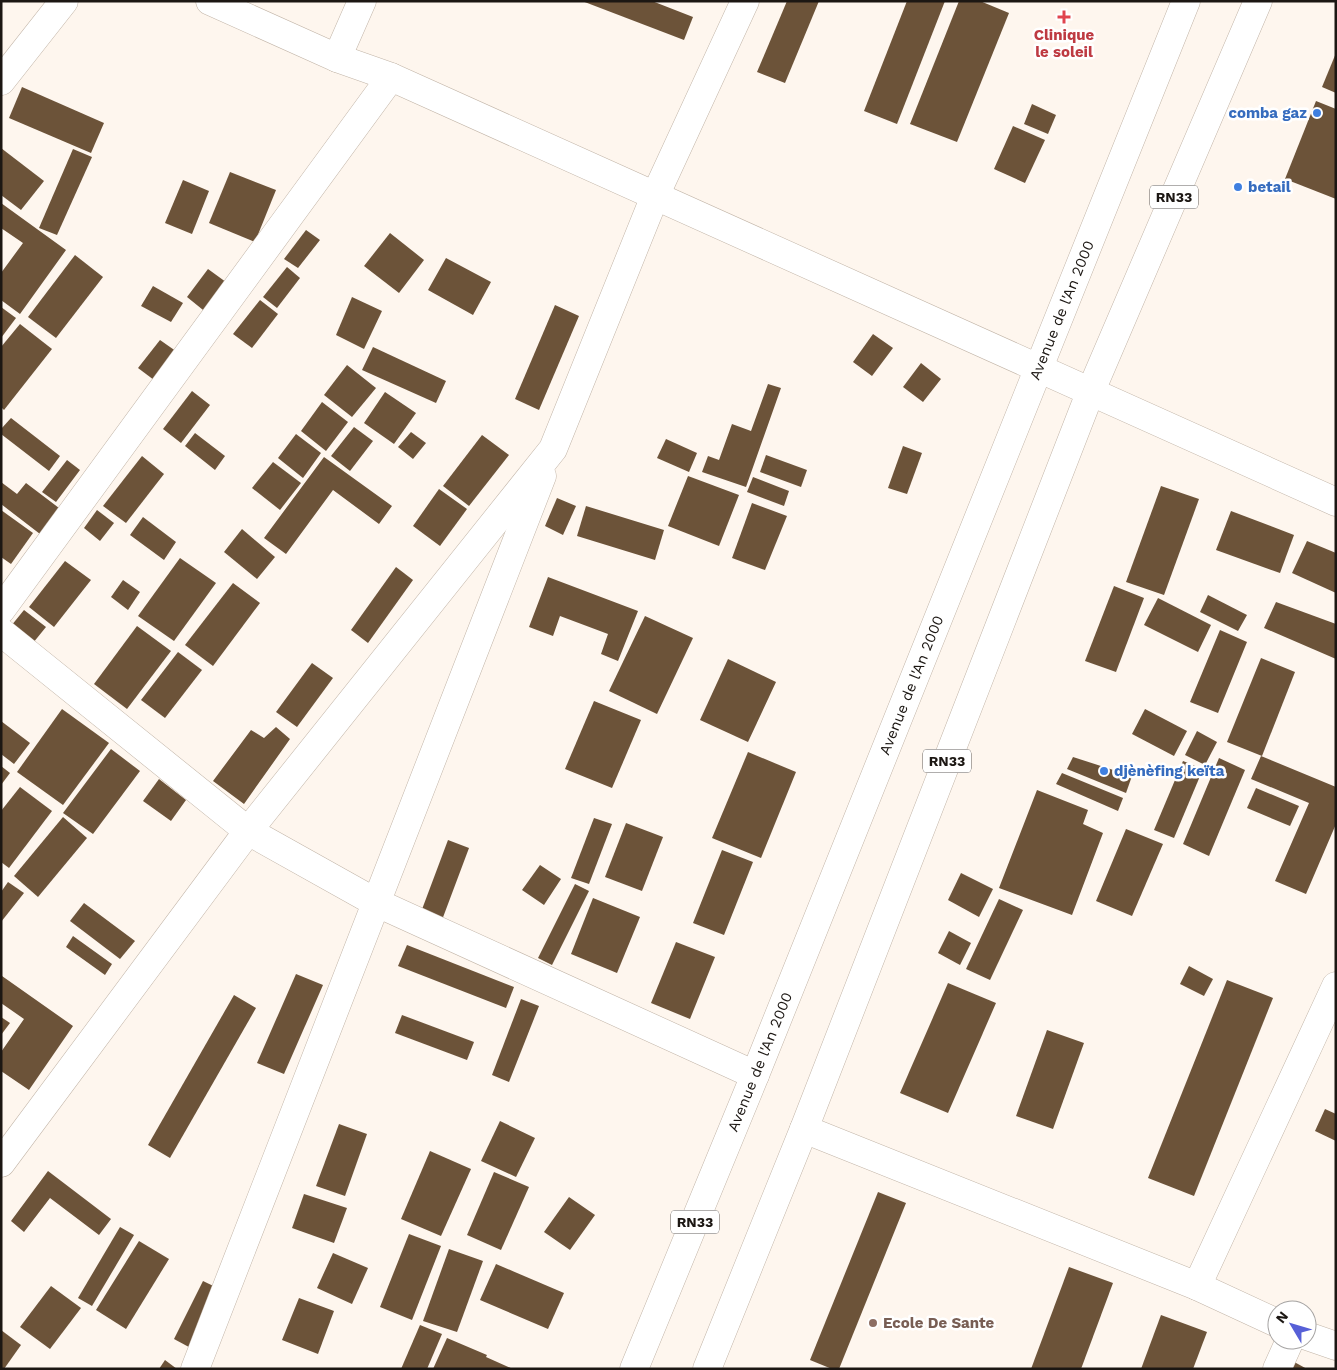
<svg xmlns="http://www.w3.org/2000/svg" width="1337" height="1370" font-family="'Work Sans',sans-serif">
<rect width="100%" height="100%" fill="#fef6ee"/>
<g fill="#6c5339">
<polygon points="582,1 652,1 693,17 684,40"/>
<polygon points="787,1 819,1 785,83 757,72"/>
<polygon points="907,1 945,1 897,124 864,111"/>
<polygon points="959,1 980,1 1009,13 957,142 910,124"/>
<polygon points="1336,53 1336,93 1322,87"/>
<polygon points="22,87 104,123 91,153 9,118"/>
<polygon points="1316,101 1336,109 1336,199 1285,179"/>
<polygon points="1032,104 1056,115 1048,134 1024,124"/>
<polygon points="1013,126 1045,140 1025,183 994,169"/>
<polygon points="1,148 44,181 21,210 1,195"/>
<polygon points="73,149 92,157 57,235 39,228"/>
<polygon points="230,172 276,190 255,242 209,223"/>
<polygon points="183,180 209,191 192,234 165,223"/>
<polygon points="1,203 66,250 20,314 1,300 1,273 23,243 1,228"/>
<polygon points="306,230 320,240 298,268 284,259"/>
<polygon points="390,233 424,260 399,293 364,266"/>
<polygon points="75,255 103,277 56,338 28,317"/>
<polygon points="446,258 491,282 473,315 428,290"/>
<polygon points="287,267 300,278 277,308 263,297"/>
<polygon points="208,269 230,285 208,314 187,297"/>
<polygon points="153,286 183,303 171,322 141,306"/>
<polygon points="352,297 382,311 364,349 336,335"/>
<polygon points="260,300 278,314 252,348 233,334"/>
<polygon points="555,305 579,316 539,410 515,399"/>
<polygon points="1,307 16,318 1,338"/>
<polygon points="20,324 52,349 4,410 1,407 1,347"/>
<polygon points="873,334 893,348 872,376 853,362"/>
<polygon points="160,340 180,354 158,383 138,368"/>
<polygon points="373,347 446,381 436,403 362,370"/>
<polygon points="921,363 941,379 923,402 903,387"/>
<polygon points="347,365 376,388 352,417 324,395"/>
<polygon points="768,384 781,388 746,487 702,472 708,456 719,460 732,424 751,431"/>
<polygon points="192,391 210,405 181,443 163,429"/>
<polygon points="385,392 416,413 394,444 364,423"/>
<polygon points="322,402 348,422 326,451 301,431"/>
<polygon points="11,418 60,456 49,471 1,434 1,429"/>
<polygon points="354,427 373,441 350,471 331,456"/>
<polygon points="411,432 426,443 413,459 398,447"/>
<polygon points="195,433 225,456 215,470 185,446"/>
<polygon points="296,434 321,453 303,478 278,458"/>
<polygon points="482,435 509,455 469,506 443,486"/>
<polygon points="666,439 697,453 689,472 657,458"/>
<polygon points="903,446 922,453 907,494 888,488"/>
<polygon points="766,455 807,470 801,487 760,472"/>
<polygon points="142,456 164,474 126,523 103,506"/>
<polygon points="324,457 392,506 379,524 333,490 286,554 264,538"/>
<polygon points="67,460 80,470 56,502 42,492"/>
<polygon points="273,462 301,483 280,510 252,488"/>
<polygon points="688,476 739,495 719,546 668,526"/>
<polygon points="753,477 789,491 784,506 747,492"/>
<polygon points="1,482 17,494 26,483 59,508 40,534 1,504"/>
<polygon points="1161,486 1199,499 1164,595 1126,582"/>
<polygon points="439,489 467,509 440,546 413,526"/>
<polygon points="557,498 576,506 563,535 545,526"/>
<polygon points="752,503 787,516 765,570 732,558"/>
<polygon points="586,506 664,530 655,560 577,536"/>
<polygon points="1,510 33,533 11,564 1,557"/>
<polygon points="97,510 114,523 100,541 84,528"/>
<polygon points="1231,511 1294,535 1280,573 1216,550"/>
<polygon points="143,517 176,542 164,560 130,535"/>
<polygon points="242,529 275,557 257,579 224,552"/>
<polygon points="1307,541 1336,553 1336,593 1292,573"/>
<polygon points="180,558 216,583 174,641 138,616"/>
<polygon points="65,561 91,580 54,627 29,607"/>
<polygon points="396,567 413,580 368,643 351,630"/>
<polygon points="548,577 638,611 618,661 601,654 608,634 560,616 553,636 529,627"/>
<polygon points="123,580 140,592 128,610 111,597"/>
<polygon points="233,583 260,603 213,666 185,645"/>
<polygon points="1114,586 1144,598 1116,672 1085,661"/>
<polygon points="1208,595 1247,615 1238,631 1200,612"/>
<polygon points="1158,598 1211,625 1198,652 1144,625"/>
<polygon points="1276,602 1336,624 1336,659 1264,628"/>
<polygon points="24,610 46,627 33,643 11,626"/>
<polygon points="645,616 693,638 657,714 609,691"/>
<polygon points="137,626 171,651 127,709 94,684"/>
<polygon points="1220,630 1247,642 1218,713 1190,702"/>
<polygon points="178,652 202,670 165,718 141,700"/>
<polygon points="1261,658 1295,672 1262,756 1227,742"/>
<polygon points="728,659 776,682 748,742 700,720"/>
<polygon points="312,663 333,678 297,727 276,712"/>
<polygon points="594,701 641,720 612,788 565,769"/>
<polygon points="62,709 109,743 63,805 17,772"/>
<polygon points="1145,709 1187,731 1174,756 1132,734"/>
<polygon points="1,721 30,743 14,764 1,754"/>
<polygon points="276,727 290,739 244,804 213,781 251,730 264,738"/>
<polygon points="1197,731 1217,742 1205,765 1185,755"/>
<polygon points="111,749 140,771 93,834 63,813"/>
<polygon points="748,752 796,772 761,858 712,838"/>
<polygon points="1261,756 1336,787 1336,824 1306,894 1275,881 1309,803 1251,779"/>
<polygon points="1073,757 1132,776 1126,793 1067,769"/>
<polygon points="1219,758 1245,770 1209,856 1183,844"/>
<polygon points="1183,761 1203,769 1174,838 1154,830"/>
<polygon points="1,766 10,773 1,785"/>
<polygon points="1062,773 1123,798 1118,811 1056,784"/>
<polygon points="159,779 186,800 171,821 143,801"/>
<polygon points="20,787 52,811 9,868 1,862 1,811"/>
<polygon points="1256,788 1299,806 1290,826 1247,808"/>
<polygon points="1037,790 1088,810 1083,824 1103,833 1072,915 999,888"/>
<polygon points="63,817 87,838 38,897 14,876"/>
<polygon points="594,818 612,824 589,884 571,878"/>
<polygon points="626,823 663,837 642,891 605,877"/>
<polygon points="1126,829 1163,844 1132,916 1096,901"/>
<polygon points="448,840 469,848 442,920 421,912"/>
<polygon points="722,850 753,862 724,935 693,923"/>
<polygon points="540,865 561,879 544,905 522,890"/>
<polygon points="961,873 993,889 979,917 948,900"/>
<polygon points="8,882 24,893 1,922 1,892"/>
<polygon points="575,884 589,891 552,965 538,958"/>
<polygon points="593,898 640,917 617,973 571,954"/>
<polygon points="999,899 1023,910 990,980 966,969"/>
<polygon points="84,903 135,941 120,959 70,921"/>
<polygon points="949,931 971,943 960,965 938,953"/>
<polygon points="73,936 112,964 105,975 66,947"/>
<polygon points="676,942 715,957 690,1019 651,1003"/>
<polygon points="407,945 514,987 506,1008 398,966"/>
<polygon points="1189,966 1213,979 1204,996 1180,984"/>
<polygon points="296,974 323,985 284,1074 257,1063"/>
<polygon points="2,976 73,1026 29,1090 1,1071 1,1052 24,1019 1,1003"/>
<polygon points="1227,980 1273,998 1194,1196 1148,1178"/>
<polygon points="948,983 996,1003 948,1113 900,1093"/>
<polygon points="234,995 256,1008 170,1158 148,1145"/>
<polygon points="521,999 539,1006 509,1082 492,1075"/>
<polygon points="402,1015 474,1042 467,1060 395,1033"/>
<polygon points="1,1017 10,1023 1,1035"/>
<polygon points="1047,1030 1084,1043 1053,1129 1016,1116"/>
<polygon points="1325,1109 1336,1114 1336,1141 1315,1131"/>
<polygon points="500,1121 535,1138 516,1177 481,1161"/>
<polygon points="339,1124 367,1134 345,1196 316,1186"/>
<polygon points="430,1151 471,1169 441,1236 401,1219"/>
<polygon points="48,1171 111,1219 99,1235 50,1198 24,1232 11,1221"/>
<polygon points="494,1172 529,1187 501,1250 467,1235"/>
<polygon points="878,1192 906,1203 839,1369 832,1369 810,1360"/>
<polygon points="304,1194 347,1208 334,1243 292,1228"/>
<polygon points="569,1197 595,1215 570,1250 544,1232"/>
<polygon points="120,1227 134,1235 92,1306 78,1298"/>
<polygon points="409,1234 441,1246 412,1320 380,1307"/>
<polygon points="139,1241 169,1259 126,1329 96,1310"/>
<polygon points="449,1249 483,1261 457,1332 423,1321"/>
<polygon points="333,1253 368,1268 352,1304 317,1288"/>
<polygon points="496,1264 564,1293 548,1329 480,1300"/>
<polygon points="1069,1267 1113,1283 1081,1369 1031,1369"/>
<polygon points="203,1281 230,1294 200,1353 174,1339"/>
<polygon points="51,1286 81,1308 50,1349 20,1327"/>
<polygon points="299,1298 334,1311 318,1354 282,1340"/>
<polygon points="1161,1315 1207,1332 1193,1369 1141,1369"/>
<polygon points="420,1325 442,1334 427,1369 401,1369"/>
<polygon points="1,1330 21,1345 4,1369 1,1369"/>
<polygon points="447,1338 487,1355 486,1357 513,1369 433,1369"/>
<polygon points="1287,1358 1307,1369 1283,1369"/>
<polygon points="165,1360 177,1369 159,1369"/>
</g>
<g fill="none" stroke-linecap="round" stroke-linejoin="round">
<g stroke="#c2b5a8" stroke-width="29">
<g id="street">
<polyline points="210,1 337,58 391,77 1336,502"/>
<polyline points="337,58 362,1"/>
<polyline points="1,81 64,1"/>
<polyline points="1,610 391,77"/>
<polyline points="1,632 248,831 375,902 755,1075"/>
<polyline points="804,1129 1197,1286 1277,1323"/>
<polyline points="1,1163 248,831 553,449 655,196 745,1"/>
<polyline points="1197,1286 1336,986"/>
<polyline points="1307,1336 1336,1346"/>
<polyline points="195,1369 542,476"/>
<polyline points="1277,1369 1290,1340"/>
</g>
</g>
<g stroke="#c2b5a8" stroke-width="29">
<g id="primary">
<path id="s1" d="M634 1369 755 1075 1186 1"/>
<polyline points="707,1369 804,1129 1090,393 1258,1"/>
</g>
</g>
<use href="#street" stroke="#fff" stroke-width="28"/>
<use href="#primary" stroke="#fff" stroke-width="28"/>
</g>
<path fill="#e0444e" stroke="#fff" stroke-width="2" d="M1061.5 9.5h5v5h5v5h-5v5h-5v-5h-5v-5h5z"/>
<g fill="#3f7fe0" stroke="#fff" stroke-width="2">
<circle cx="1317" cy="113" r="5"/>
<circle cx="1238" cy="187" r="5"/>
<circle cx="1104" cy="771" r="5"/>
</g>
<circle fill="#8d6e63" stroke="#fff" stroke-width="2" cx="873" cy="1323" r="5"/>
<g text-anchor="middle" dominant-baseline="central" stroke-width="5" stroke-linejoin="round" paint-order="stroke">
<g fill="#fff" stroke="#605d5a" stroke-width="1">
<rect x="1150" y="185.5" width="48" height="23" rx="4"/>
<rect x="923" y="749.5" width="48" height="23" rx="4"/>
<rect x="671" y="1210.5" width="48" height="23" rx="4"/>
</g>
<g font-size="14" font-weight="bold" fill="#1c1713">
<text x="1174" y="197">RN33</text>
<text x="947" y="761">RN33</text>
<text x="695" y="1222">RN33</text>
</g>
<g font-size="15" font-weight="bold" fill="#be3a42" stroke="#fff">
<text x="1064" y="35">Clinique<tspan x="1064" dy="17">le soleil</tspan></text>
</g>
<g font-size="15" font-weight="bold" fill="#366cbe" stroke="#fff" text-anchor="start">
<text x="1307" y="113" text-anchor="end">comba gaz</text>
<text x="1248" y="187">betail</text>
<text x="1114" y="771">djènèfing keïta</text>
</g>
<g font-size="15" fill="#1c1713" stroke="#fff">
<text stroke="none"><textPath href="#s1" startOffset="1142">Avenue de l'An 2000</textPath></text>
<text stroke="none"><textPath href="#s1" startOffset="738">Avenue de l'An 2000</textPath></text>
<text stroke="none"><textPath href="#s1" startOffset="332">Avenue de l'An 2000</textPath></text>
</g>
<g font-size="15" font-weight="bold" fill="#785e54" stroke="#fff" text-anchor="start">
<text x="883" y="1323">Ecole De Sante</text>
</g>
</g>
<rect width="1337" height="1370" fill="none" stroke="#1c1713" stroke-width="5"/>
<g transform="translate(1292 1325) rotate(308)"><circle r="24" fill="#ffffff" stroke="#a4a2a1"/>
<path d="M0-4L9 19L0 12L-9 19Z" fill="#5760d7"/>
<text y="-8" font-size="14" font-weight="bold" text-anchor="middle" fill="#1c1713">N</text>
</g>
</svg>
